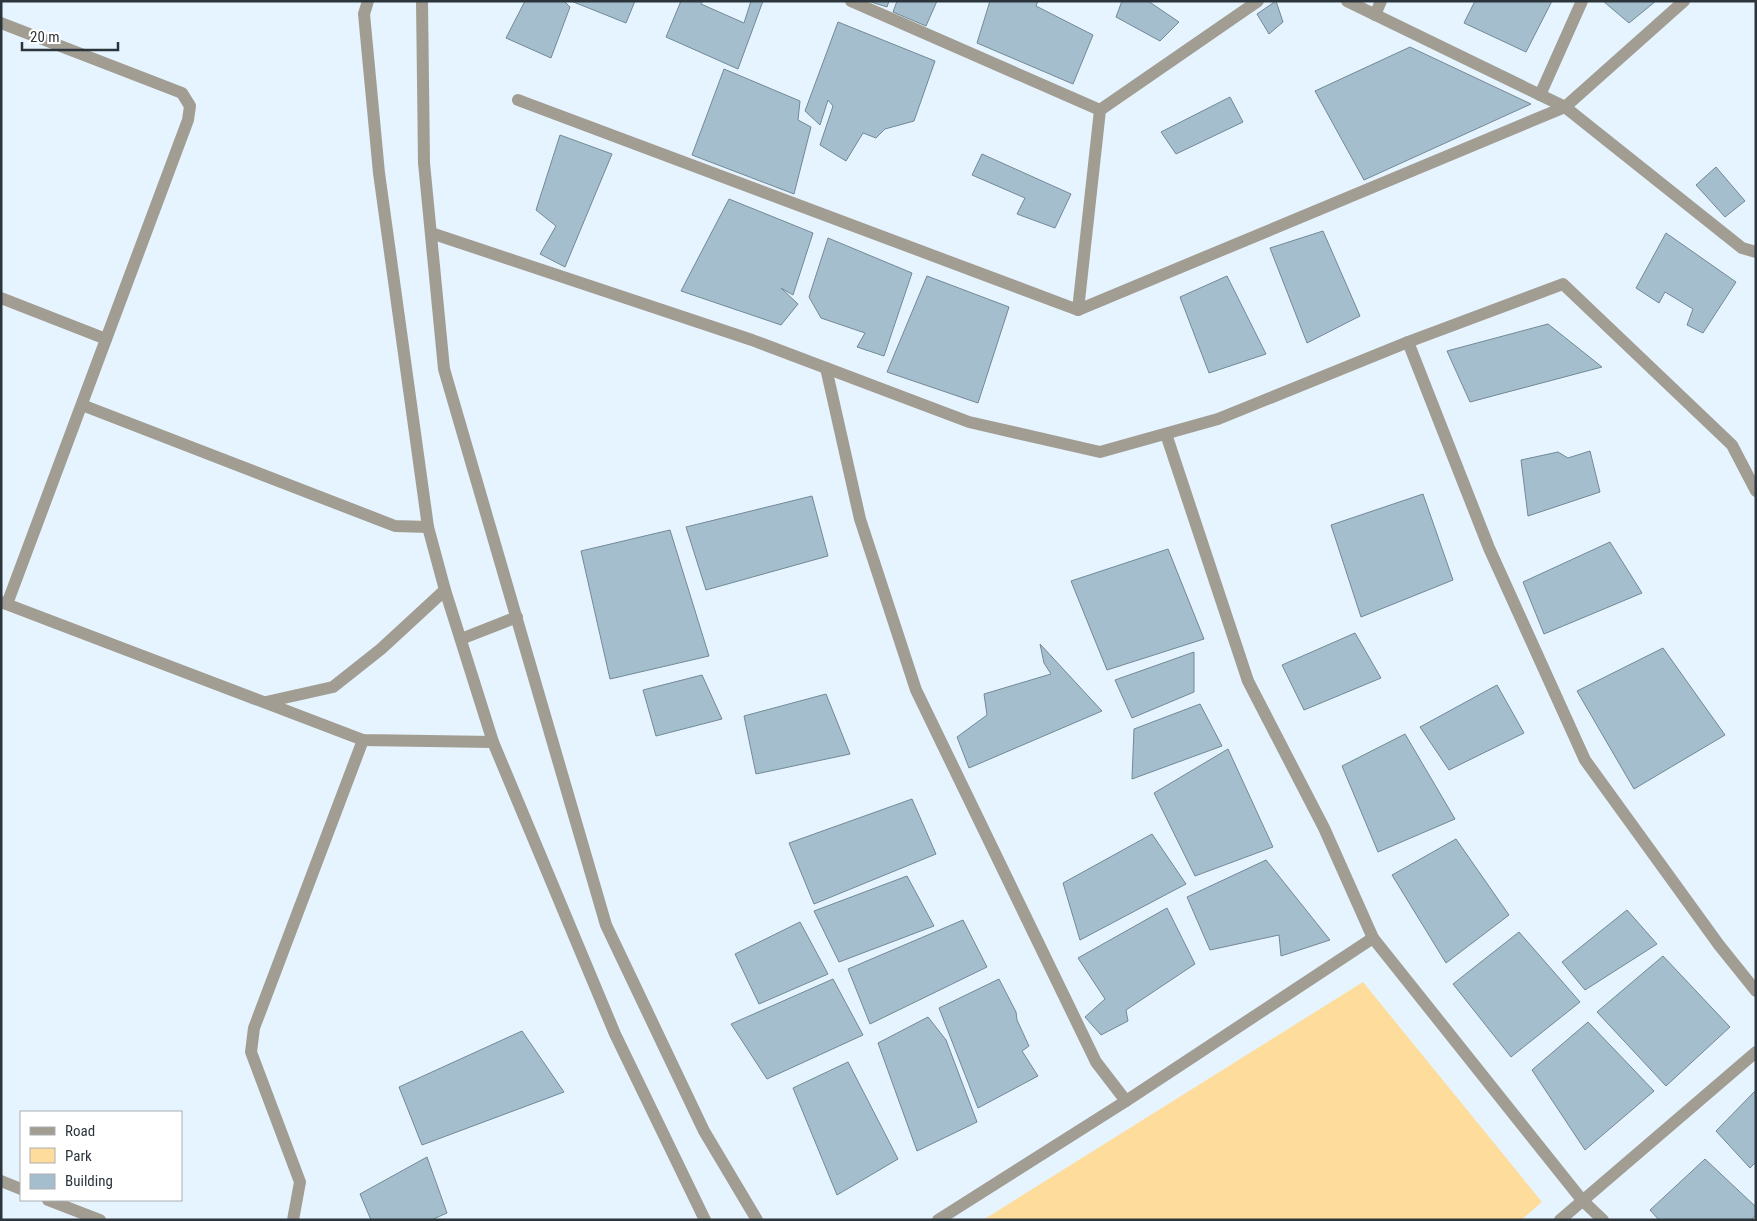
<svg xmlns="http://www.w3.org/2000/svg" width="1757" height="1221" font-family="'Roboto Condensed',sans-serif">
<rect width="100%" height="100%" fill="#e5f4fe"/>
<polygon fill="#fedd9c" points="1363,982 1542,1202 1521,1220 983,1220"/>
<g fill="#a5becd" stroke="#728997">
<polygon points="525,1 564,1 570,7 551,58 506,38"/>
<polygon points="571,1 635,1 626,23"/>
<polygon points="681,1 703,1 701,4 744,23 751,1 763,1 738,69 666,37"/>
<polygon points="868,1 889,1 887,7"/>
<polygon points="897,1 937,1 926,26 893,12"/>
<polygon points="990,1 1038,1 1036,6 1093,35 1073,84 977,43"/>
<polygon points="1122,1 1148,1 1179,22 1160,41 1116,17"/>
<polygon points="1276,1 1283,22 1269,34 1257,14"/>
<polygon points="1475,1 1552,1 1526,52 1464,23"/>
<polygon points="1603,1 1656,1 1629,23"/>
<polygon points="838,22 935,61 914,121 885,129 876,138 863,133 846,161 820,145 833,106 828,100 820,125 805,111"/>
<polygon points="1410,47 1531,104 1364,180 1315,91"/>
<polygon points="724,69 800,101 798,120 811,127 794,194 692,155"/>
<polygon points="1230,97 1243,122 1176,154 1161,132"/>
<polygon points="560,135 612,154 565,267 540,254 556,226 536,210"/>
<polygon points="982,154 1071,194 1055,228 1017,214 1025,198 972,175"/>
<polygon points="1716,167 1745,201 1725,217 1696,185"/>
<polygon points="729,199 813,233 793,295 781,288 798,304 781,325 681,291"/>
<polygon points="1323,231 1360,316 1307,343 1270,248"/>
<polygon points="1666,233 1736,282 1703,333 1687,325 1693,309 1665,292 1659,303 1636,288"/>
<polygon points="828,238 912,273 884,356 857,347 865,333 821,318 809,297"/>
<polygon points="927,276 1009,307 978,403 887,372"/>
<polygon points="1227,276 1266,354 1209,373 1180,297"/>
<polygon points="1548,324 1602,367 1470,402 1447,351"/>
<polygon points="1590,451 1600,492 1528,516 1521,460 1558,452 1568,458"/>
<polygon points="1423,494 1453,580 1361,617 1331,525"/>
<polygon points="812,496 828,556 706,590 686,527"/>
<polygon points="670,530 709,656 610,679 581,551"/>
<polygon points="1610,542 1642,593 1544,634 1523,582"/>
<polygon points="1168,549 1204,639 1107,670 1071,581"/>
<polygon points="1355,633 1381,678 1304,710 1282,665"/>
<polygon points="1040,644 1102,711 969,768 957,737 987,715 984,694 1051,674 1044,663"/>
<polygon points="1663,648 1725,735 1634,789 1577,691"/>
<polygon points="1194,652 1194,692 1132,718 1115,680"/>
<polygon points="702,675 722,719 656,736 643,690"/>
<polygon points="1497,685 1524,733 1449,770 1420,727"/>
<polygon points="826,694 850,754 756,774 744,716"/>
<polygon points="1200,704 1222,746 1132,779 1134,729"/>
<polygon points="1405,734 1455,819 1378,852 1342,766"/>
<polygon points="1228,749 1273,847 1195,876 1154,793"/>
<polygon points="912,799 936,854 814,904 789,843"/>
<polygon points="1152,834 1186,884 1080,940 1063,883"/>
<polygon points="1456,839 1509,915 1446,963 1392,875"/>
<polygon points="1266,860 1330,940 1281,956 1279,935 1210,950 1187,897"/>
<polygon points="907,876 934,926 839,962 814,911"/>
<polygon points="1167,908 1195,964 1126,1010 1128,1021 1101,1035 1085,1017 1105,999 1078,958"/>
<polygon points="1627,910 1657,944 1585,990 1562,962"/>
<polygon points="963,920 987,967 870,1024 848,969"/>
<polygon points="800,922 828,974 759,1004 735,954"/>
<polygon points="1519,932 1580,1002 1511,1057 1453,984"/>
<polygon points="1663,956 1730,1027 1666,1086 1597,1012"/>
<polygon points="833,979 863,1035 767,1079 731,1024"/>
<polygon points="999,979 1016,1012 1017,1020 1029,1046 1022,1051 1038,1076 978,1108 939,1008"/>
<polygon points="928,1017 946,1040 977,1122 917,1151 878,1043"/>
<polygon points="1588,1022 1654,1091 1585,1150 1532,1070"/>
<polygon points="522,1031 564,1092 422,1145 399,1087"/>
<polygon points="848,1062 898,1159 837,1195 793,1088"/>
<polygon points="1756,1090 1756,1162 1750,1168 1716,1131"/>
<polygon points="427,1157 447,1213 431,1220 371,1220 360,1194"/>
<polygon points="1705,1159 1756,1207 1756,1215 1751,1220 1659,1220 1650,1210"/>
</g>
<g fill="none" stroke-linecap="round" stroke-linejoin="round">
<g stroke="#a29d93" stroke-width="12">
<polyline points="368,1 364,14 379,173 428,527 445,590 493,742 615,1034 705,1220"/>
<polyline points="422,1 424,163 444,369 606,925 704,1131 757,1220"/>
<polyline points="851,1 1100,110"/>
<polyline points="1347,1 1565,107 1684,1"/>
<polyline points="1375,15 1381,1"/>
<polyline points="1,23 182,93 190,106 188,120 7,604"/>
<polyline points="1540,95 1582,1"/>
<polyline points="518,100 1078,310 1565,107 1742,248 1756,252"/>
<polyline points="431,233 752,340 969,422 1100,452 1218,419 1408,342 1563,284 1732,445 1756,491"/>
<polyline points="1,298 106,339"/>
<polyline points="1078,310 1100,110 1258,1"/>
<polyline points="1408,342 1489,548 1585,760 1719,945 1756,991"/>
<polyline points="826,368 860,519 916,690 1096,1062 1126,1101 938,1220"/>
<polyline points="82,405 395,526 428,527"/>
<polyline points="1166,434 1248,681 1324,828 1373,938"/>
<polyline points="1,602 363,740 493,742"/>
<polyline points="461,639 517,617"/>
<polyline points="266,702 333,687 381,649 445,590"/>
<polyline points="1126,1101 1373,938 1582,1200 1603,1220"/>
<polyline points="1,1181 21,1189"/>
<polyline points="48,1200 100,1220"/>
<polyline points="293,1220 300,1182 251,1052 254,1028 363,740"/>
<polyline points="1560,1220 1756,1052"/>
</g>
</g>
<rect width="1757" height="1221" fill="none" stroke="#2b353b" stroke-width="5"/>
<rect x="20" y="1111" width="162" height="90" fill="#ffffff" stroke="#aaaeb1"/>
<rect x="30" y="1127" width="25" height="8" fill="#a29d93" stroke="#aaaeb1"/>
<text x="65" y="1136" font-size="15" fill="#2b353b">Road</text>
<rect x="30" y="1148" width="25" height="15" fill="#fedd9c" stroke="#aaaeb1"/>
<text x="65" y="1161" font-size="15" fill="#2b353b">Park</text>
<rect x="30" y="1174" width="25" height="15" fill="#a5becd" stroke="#aaaeb1"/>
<text x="65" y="1186" font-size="15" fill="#2b353b">Building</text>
<path d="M22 42v8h96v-8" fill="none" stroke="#2b353b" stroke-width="2.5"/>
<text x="30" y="42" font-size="15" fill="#2b353b" stroke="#ffffff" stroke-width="4" paint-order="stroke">20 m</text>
</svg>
